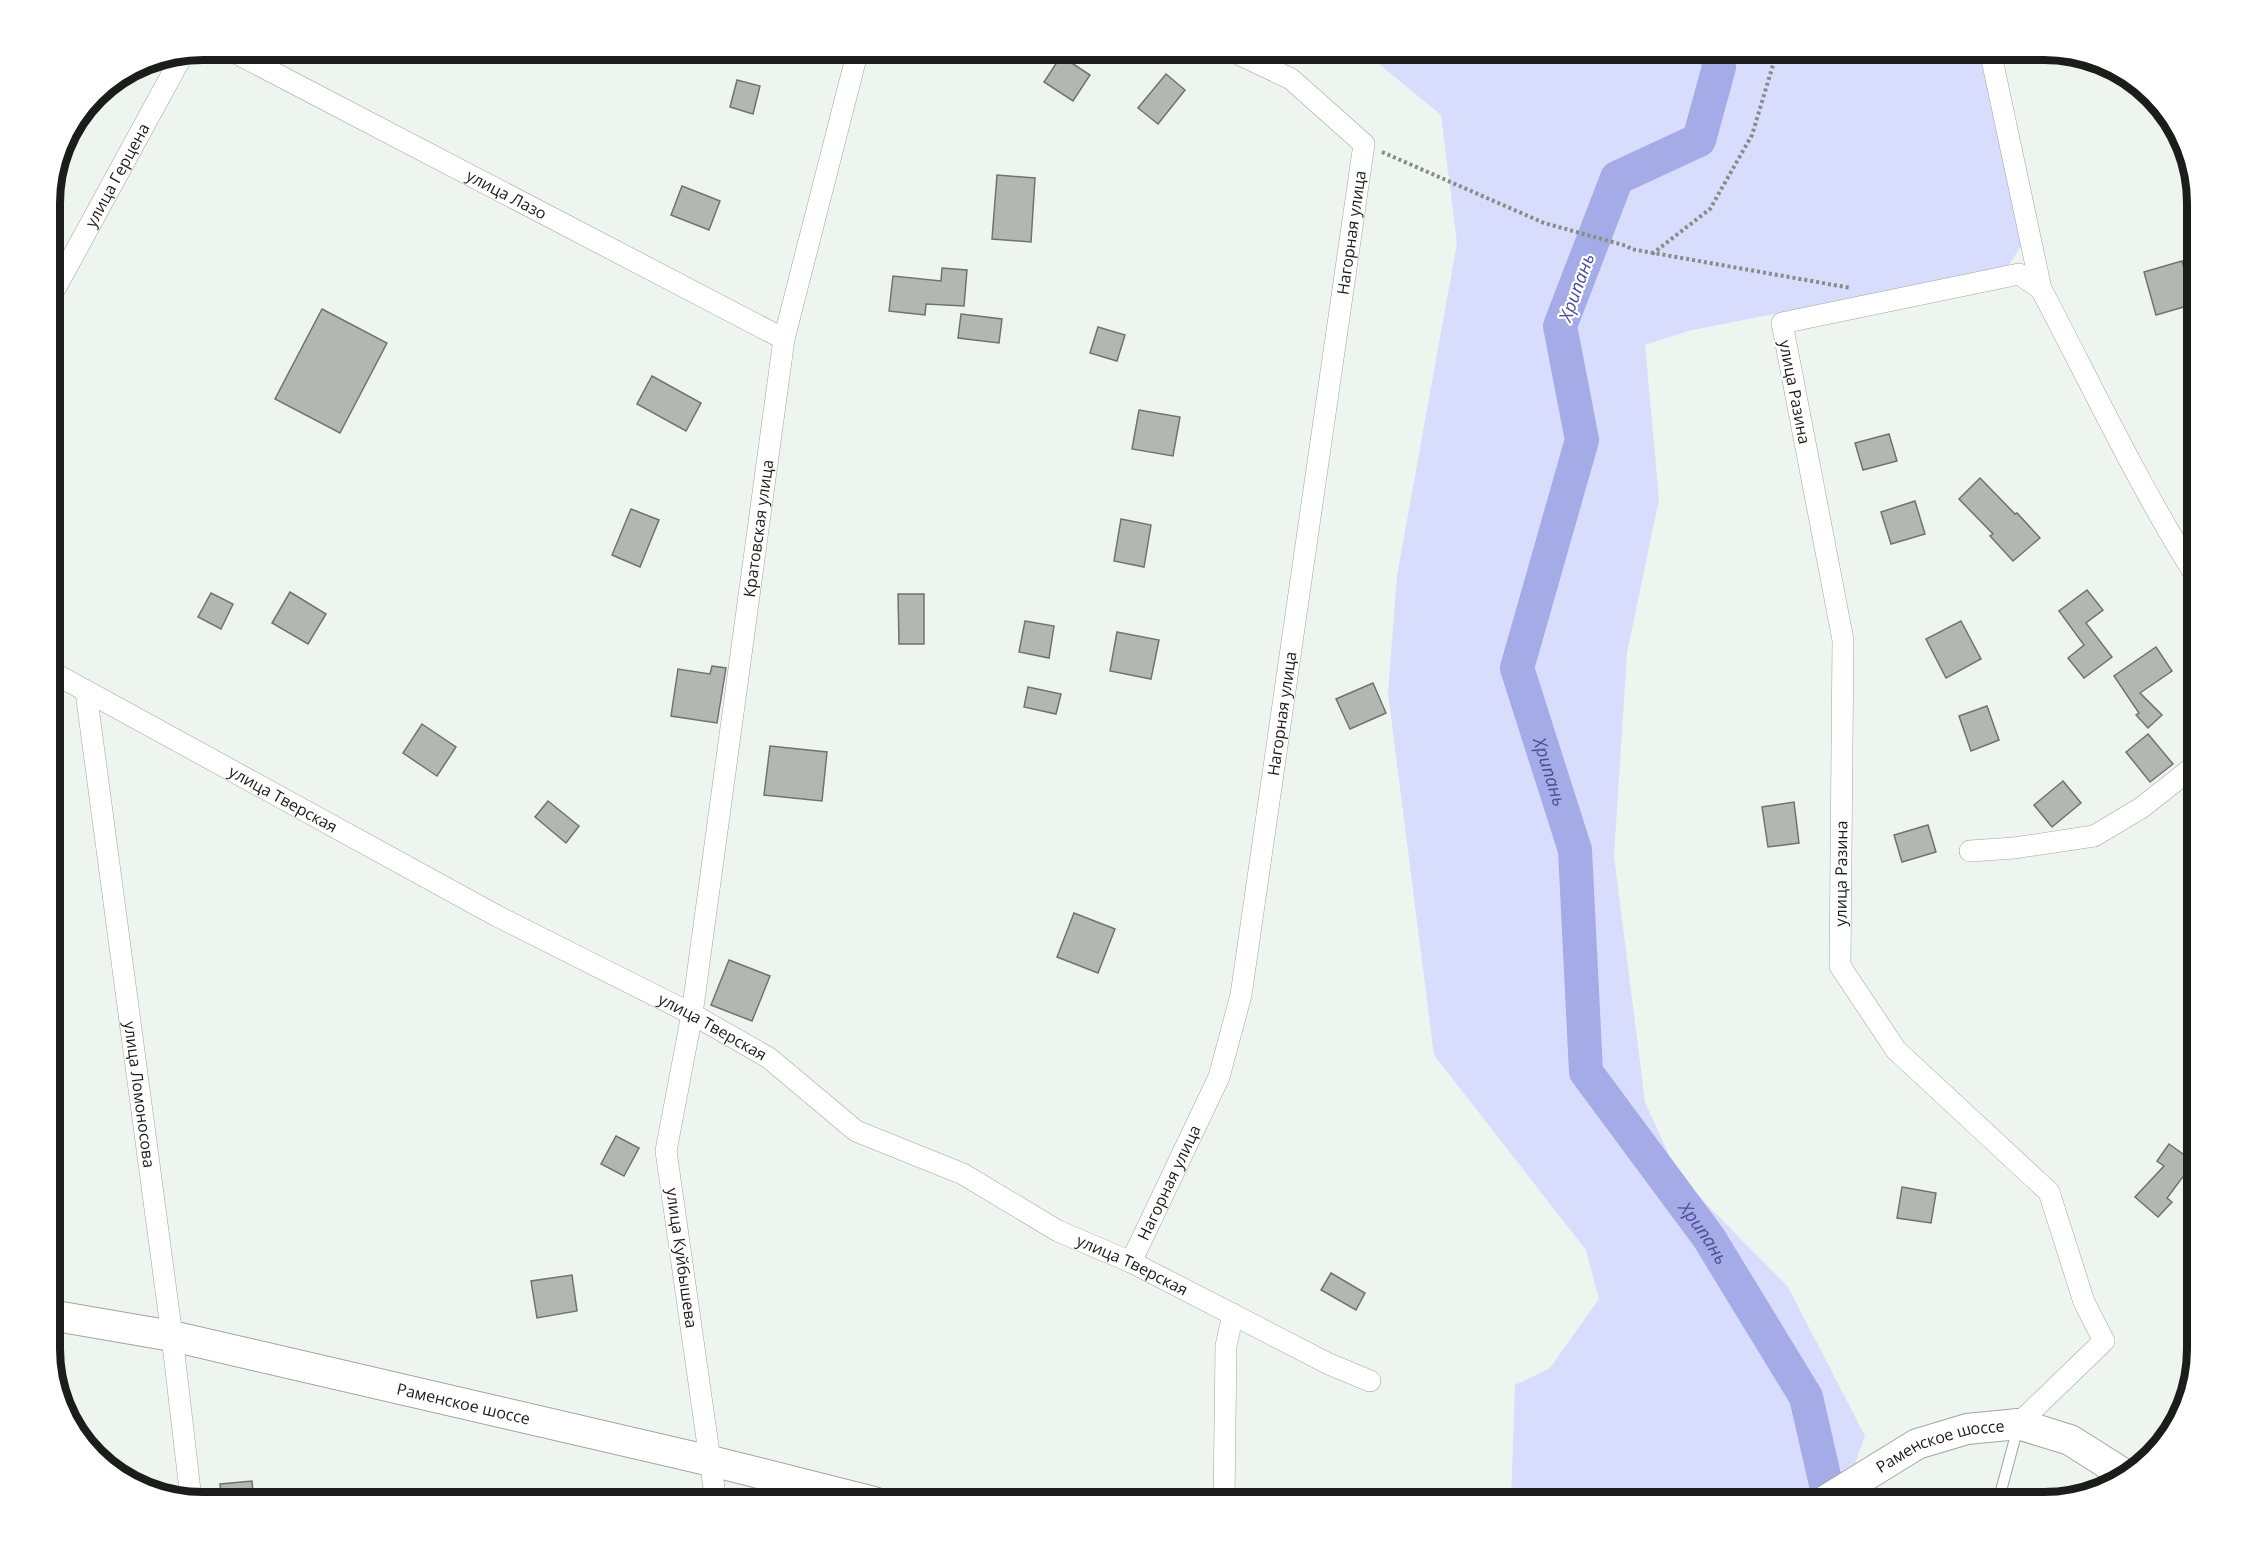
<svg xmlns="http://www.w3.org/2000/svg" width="2247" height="1552" font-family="'Open Sans',sans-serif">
<rect width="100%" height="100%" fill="#eef5ee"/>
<polygon fill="#d8dcfd" points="1362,50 1982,50 2021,246 2007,268 1688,331 1645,345 1659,499 1627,653 1614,856 1645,1102 1678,1175 1788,1287 1865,1436 1841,1502 1511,1502 1515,1385 1550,1368 1599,1299 1586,1250 1434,1055 1388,693 1397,576 1457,243 1441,115"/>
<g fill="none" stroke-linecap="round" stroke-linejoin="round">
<path stroke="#a5abe6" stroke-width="34" id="s1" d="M1716 50 1719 67 1699 140 1617 178 1560 326 1582 440 1517 668 1575 850 1586 1072 1709 1238 1806 1397 1830 1502"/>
</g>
<g fill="#b2b7b1" stroke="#6f746e" stroke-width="1.5">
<polygon points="1061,56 1090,75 1073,101 1044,82"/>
<polygon points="1166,74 1185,90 1158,124 1138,108"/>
<polygon points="737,80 760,86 753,114 730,107"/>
<polygon points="997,175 1035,178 1031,242 992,239"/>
<polygon points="682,186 720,201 709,230 671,215"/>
<polygon points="2182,261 2194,304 2156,315 2144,272"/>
<polygon points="942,268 967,270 964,306 926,304 925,315 889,311 893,276 941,281"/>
<polygon points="322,309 387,343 340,433 275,399"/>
<polygon points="961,314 1002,319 999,343 958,338"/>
<polygon points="1098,327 1125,335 1117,361 1090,353"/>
<polygon points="652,376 701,403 686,431 637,404"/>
<polygon points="1139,410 1180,417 1173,456 1132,449"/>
<polygon points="1889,434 1897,461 1863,470 1855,443"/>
<polygon points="1980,478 2015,514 2017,513 2040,538 2013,561 1990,536 1993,534 1959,499"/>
<polygon points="1915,501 1925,534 1891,544 1881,512"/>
<polygon points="631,509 659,520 640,567 612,555"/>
<polygon points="1121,519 1151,525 1144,567 1114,561"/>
<polygon points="2087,590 2103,610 2086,623 2112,657 2084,678 2068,658 2084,645 2059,611"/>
<polygon points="290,592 326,614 308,644 272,623"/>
<polygon points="211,593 233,604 221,629 198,617"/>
<polygon points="898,594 924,594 924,644 899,644"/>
<polygon points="1025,621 1054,626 1049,658 1019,652"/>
<polygon points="1961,621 1981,659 1946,678 1926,639"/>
<polygon points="1117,632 1159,640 1151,679 1110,671"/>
<polygon points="2156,647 2172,671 2140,693 2162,715 2148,728 2136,715 2139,713 2114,676"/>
<polygon points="712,666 726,668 717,723 671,716 678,669 710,674"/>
<polygon points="1373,683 1386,713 1350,729 1336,699"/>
<polygon points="1028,687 1061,694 1056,714 1024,707"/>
<polygon points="1987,706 1999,740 1971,751 1959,716"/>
<polygon points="422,724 456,747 437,776 403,753"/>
<polygon points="2148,734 2173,764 2150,782 2126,752"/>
<polygon points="770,746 827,752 822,801 764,795"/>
<polygon points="2063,781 2081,803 2052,827 2034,805"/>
<polygon points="548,801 579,826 566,843 535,817"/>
<polygon points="1794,802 1799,843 1768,847 1762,807"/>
<polygon points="1928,825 1936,852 1902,862 1894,835"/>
<polygon points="1074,913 1115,929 1098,973 1057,957"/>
<polygon points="729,960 770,976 752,1021 711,1005"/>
<polygon points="616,1136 639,1148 624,1176 601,1164"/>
<polygon points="2169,1144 2194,1162 2167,1198 2172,1202 2158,1217 2135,1197 2164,1166 2157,1161"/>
<polygon points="1902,1187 1936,1193 1931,1223 1897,1218"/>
<polygon points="1331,1273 1365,1293 1356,1310 1321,1290"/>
<polygon points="572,1275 577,1311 537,1318 531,1281"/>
<polygon points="252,1481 254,1503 222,1503 220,1484"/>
</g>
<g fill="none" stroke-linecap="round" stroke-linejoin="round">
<g stroke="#a0a69f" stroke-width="12">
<polyline id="lane" points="1998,1502 2018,1427"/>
</g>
<g stroke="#a0a69f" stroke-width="22">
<g id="street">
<path id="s2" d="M230 50 784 339"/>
<polyline points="1990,50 2041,289"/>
<path id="s3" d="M50 298 183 54"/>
<path id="s4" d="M50 671 497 916 692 1014 769 1058 856 1131 963 1174 1058 1231 1131 1262 1329 1364 1370 1381"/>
<path id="s5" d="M86 692 172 1336 191 1499"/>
<polyline points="1970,851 2014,848 2094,836 2141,808 2197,764"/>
<path id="s6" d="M1131 1262 1219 1077 1241 995 1364 144 1291 79 1230 50"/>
<path id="s7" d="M2018 1424 2104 1341 2084 1302 2049 1192 1896 1050 1840 966 1843 640 1782 323 2019 274 2041 289C2092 386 2139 486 2197 578"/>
<path id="s8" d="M716 1502 666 1151 692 1014 784 339 858 50"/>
<polyline points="1224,1502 1226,1346 1233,1314"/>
</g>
</g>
<g stroke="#a0a69f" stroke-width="32">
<g id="secondary">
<path id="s9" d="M50 1315 172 1336 711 1461 874 1502"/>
<path id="s10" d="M1823 1502 1917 1444 1967 1429 2018 1424 2070 1440 2127 1476"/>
</g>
</g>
<g stroke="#888c87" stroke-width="4" stroke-dasharray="3 3" stroke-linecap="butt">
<polyline points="1382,152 1544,223 1627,246 1631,249 1851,288"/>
<polyline points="1652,254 1710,209 1752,135 1773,65 1773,50"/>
</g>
<use href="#lane" stroke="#fff" stroke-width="10"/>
<use href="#street" stroke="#fff" stroke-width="21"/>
<use href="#secondary" stroke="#fff" stroke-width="30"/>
</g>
<g text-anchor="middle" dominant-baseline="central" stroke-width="4.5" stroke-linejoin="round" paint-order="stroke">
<g font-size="16" fill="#1b1d1a" stroke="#fff">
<text stroke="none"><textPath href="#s3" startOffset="140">улица Герцена</textPath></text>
<text stroke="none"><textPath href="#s2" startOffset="312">улица Лазо</textPath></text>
<text stroke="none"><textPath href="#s6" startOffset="1060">Нагорная улица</textPath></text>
<text transform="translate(1795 392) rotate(79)">улица Разина</text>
<text stroke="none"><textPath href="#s8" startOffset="984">Кратовская улица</textPath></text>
<text stroke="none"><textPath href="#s6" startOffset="574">Нагорная улица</textPath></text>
<text stroke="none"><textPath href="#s4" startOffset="266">улица Тверская</textPath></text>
<text stroke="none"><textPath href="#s7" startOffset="681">улица Разина</textPath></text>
<text stroke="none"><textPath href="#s4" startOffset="752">улица Тверская</textPath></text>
<text stroke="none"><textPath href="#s5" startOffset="406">улица Ломоносова</textPath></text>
<text stroke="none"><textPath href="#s6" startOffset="88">Нагорная улица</textPath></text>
<text transform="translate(682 1258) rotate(82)">улица Куйбышева</text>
<text stroke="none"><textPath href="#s4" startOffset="1238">улица Тверская</textPath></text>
<text stroke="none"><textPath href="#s9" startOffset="423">Раменское шоссе</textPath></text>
<text stroke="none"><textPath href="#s10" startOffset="132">Раменское шоссе</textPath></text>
</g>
<g font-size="18" font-style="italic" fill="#4b4d95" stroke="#fff">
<text transform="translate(1576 287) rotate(-70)">Хрипань</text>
<text stroke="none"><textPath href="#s1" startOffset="804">Хрипань</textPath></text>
<text stroke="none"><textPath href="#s1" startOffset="1308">Хрипань</textPath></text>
</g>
</g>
<path d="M0 0H2247V1552H0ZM203 60H2044A143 143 0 0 1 2187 203V1349A143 143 0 0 1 2044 1492H203A143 143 0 0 1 60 1349V203A143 143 0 0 1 203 60Z" fill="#fff" fill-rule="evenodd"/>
<path fill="none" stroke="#1b1d1a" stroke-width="8" d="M203 60H2044A143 143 0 0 1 2187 203V1349A143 143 0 0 1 2044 1492H203A143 143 0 0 1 60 1349V203A143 143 0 0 1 203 60Z"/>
</svg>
